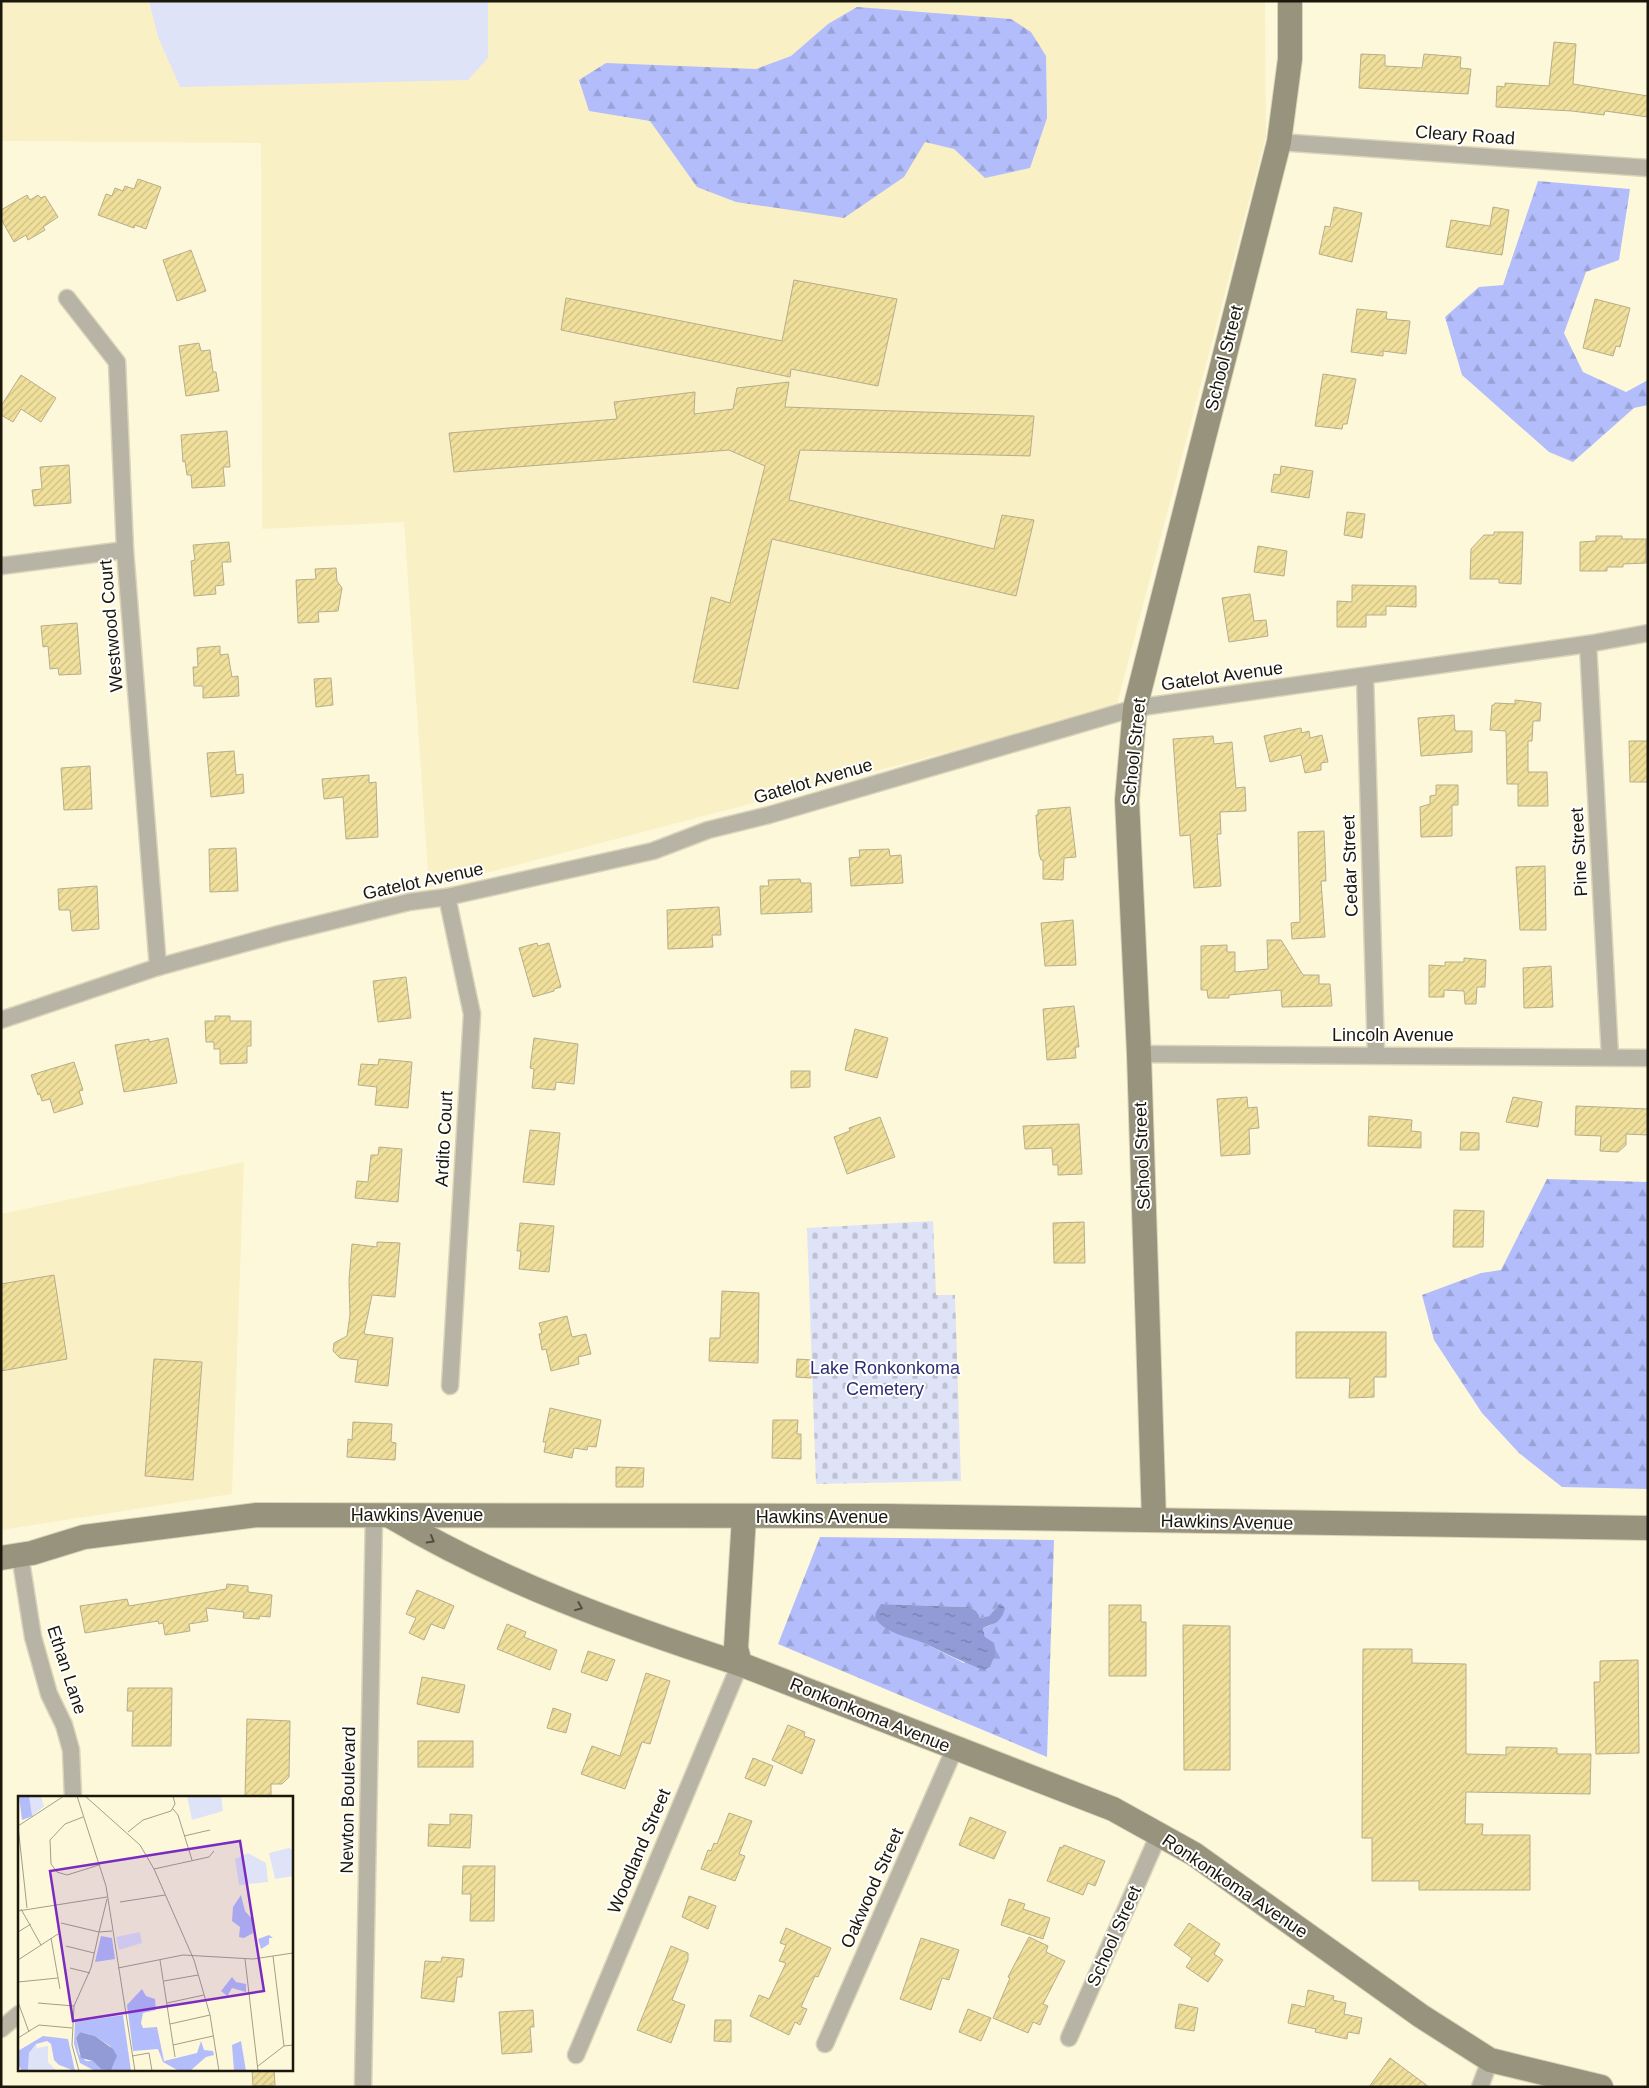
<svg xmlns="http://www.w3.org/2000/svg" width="1649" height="2088" font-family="Helvetica,sans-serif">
<defs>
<pattern id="forest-firs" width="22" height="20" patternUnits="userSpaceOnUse" patternTransform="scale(1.25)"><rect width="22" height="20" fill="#b3bdfb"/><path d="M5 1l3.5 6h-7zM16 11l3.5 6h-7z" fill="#99a2d6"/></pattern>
<pattern id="cemetery-stones" width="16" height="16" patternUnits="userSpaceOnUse" patternTransform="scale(1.25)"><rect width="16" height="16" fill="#dfe3f7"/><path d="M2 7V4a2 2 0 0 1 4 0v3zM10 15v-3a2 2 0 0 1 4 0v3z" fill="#bfc2d2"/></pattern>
<pattern id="water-ripples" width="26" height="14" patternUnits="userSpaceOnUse" patternTransform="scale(1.25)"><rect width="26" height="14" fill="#929bd6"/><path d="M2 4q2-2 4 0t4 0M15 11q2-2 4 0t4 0" fill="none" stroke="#767dac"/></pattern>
<pattern id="building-hatch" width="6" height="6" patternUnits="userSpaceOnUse" patternTransform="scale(1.25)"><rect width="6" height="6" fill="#f0e09c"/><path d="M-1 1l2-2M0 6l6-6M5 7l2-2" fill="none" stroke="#cdbf85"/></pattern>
</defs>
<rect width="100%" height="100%" fill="#fef8db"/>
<g fill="#faf0c5">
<polygon points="1,1 1265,1 1266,136 1116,708 429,888 404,522 262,529 261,143 1,141"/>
<polygon points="244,1162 232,1494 1,1530 1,1214"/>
</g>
<polygon fill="#dfe3f7" points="149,1 488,1 488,58 468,80 180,87 158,37"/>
<g fill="url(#forest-firs)" fill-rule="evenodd">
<polygon points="857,7 1011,19 1031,32 1046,56 1047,118 1030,168 985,178 954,149 925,142 904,177 844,218 736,202 697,187 650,121 589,111 579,80 606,63 756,69 791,56 828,24"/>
<polygon points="1538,181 1630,189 1619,260 1586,272 1564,333 1583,372 1626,392 1648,380 1648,405 1634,408 1573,462 1549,452 1462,375 1445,317 1479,287 1503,285"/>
<polygon points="1547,1179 1648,1182 1648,1489 1562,1487 1519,1453 1482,1413 1434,1340 1422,1295 1481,1273 1501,1270"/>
<path d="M820 1537 1054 1540 1047 1757 778 1644ZM1000 1603 991 1625 983 1628 985 1637 964 1663 924 1643 881 1604 968 1607 980 1618 989 1616Z"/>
</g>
<polygon fill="url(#cemetery-stones)" points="933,1221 936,1295 955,1295 961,1481 816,1484 807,1228"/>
<path fill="url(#water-ripples)" d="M1000 1603 1005 1608C1001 1623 996 1622 983 1628L985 1637 994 1643 996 1652 990 1667 983 1670C963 1662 945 1653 926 1644 908 1636 887 1635 875 1618L876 1612 881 1604 968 1607 976 1611 980 1618 989 1616Z"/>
<g fill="url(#building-hatch)" stroke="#b6ae8c">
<polygon points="1554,42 1576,44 1573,84 1648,96 1648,117 1605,111 1604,115 1572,111 1496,107 1497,86 1505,87 1505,83 1549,86"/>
<polygon points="1361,54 1385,55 1385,66 1422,68 1424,54 1461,57 1460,68 1471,69 1468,94 1359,88"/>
<polygon points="138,179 161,187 146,229 135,225 134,228 98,215 106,194 112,196 115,188 123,191 125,186 134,189"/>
<polygon points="27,195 30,200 38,195 41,198 45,196 58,217 43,227 45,230 28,240 26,235 14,242 1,219 1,210"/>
<polygon points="1334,207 1362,213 1352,262 1319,254 1325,226 1330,227"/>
<polygon points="1493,207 1509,210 1502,255 1446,247 1451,220 1490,226"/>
<polygon points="191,250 206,291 177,301 163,260"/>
<polygon points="794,280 897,299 878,386 791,369 790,377 561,330 566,298 782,341"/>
<polygon points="1595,299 1630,308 1620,347 1616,346 1613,356 1583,348"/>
<polygon points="1357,309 1387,312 1386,319 1410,321 1406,354 1383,351 1383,356 1351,352"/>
<polygon points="199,343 201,351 210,350 213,372 216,372 219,391 186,396 179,346"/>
<polygon points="1323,374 1356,379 1347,424 1343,424 1342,429 1315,426"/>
<polygon points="21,375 56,398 41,422 21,409 13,422 1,415 1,406"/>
<polygon points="789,382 785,407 1034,416 1030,456 800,450 789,500 994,549 1002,515 1034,520 1016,596 772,539 738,689 693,682 711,597 730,603 765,466 729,450 454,472 449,433 617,419 614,402 695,392 694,414 733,409 737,388"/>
<polygon points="227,431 230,467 223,467 225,486 192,488 191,475 187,475 185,461 183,462 181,435"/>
<polygon points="69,465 71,503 34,506 32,490 42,489 40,467"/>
<polygon points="1281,466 1313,471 1309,498 1271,492 1274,474 1280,475"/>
<polygon points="1347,512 1365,514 1362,538 1344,535"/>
<polygon points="1494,532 1523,532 1521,584 1499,583 1499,579 1470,579 1471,549 1484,535 1494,535"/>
<polygon points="1596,536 1622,536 1622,539 1646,539 1646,563 1623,564 1623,567 1607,567 1607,571 1580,571 1580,542 1596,541"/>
<polygon points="229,542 231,562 222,562 224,585 215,586 216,594 194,596 191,561 195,560 193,545"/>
<polygon points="1258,546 1287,551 1284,576 1254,572"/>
<polygon points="336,568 337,581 342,588 338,611 318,612 319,622 298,623 296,580 316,579 315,569"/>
<polygon points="1352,585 1416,586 1416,607 1386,606 1386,615 1366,615 1366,627 1337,627 1337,601 1352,602"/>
<polygon points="1250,594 1254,621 1266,620 1268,636 1229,642 1222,598"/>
<polygon points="77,623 81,674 59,675 58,668 50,669 48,646 43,647 41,626"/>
<polygon points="220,646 220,655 228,654 232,677 238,676 239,696 203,698 203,686 194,686 193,667 198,667 197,648"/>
<polygon points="331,678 333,705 316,707 314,679"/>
<polygon points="1515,700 1541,703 1540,721 1533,721 1532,741 1528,741 1528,772 1547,772 1548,806 1518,806 1518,784 1507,784 1506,731 1490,730 1492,705 1494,705 1495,703 1515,704"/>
<polygon points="1454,715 1455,731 1472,731 1472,752 1421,756 1418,718"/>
<polygon points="1301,728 1302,733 1309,731 1310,738 1322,735 1328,762 1321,763 1321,770 1305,773 1301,755 1270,762 1264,736"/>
<polygon points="1213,736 1214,744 1232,742 1236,788 1245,787 1246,811 1220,812 1221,834 1217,834 1221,886 1194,888 1190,835 1180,836 1173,739"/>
<polygon points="1629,741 1648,741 1648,782 1630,782"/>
<polygon points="234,751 236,775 243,774 244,793 211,797 207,753"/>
<polygon points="90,766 92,809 64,810 61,768"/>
<polygon points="369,775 369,783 376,782 378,837 346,839 343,797 324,799 322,779"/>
<polygon points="1436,785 1458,785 1458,805 1452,805 1452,836 1421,837 1420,807 1430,804 1430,796 1436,795"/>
<polygon points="1070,807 1076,857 1064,858 1063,880 1043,879 1043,860 1041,860 1039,854 1036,815 1038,815 1038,810"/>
<polygon points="1324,831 1326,881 1321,881 1325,937 1292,939 1291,923 1300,922 1298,832"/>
<polygon points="236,848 238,891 210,892 209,849"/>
<polygon points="889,849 890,856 901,855 903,883 851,886 849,858 860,857 859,850"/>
<polygon points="1545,866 1546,930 1520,930 1516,867"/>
<polygon points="800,879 801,883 811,883 812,912 761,914 760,886 769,886 768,880"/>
<polygon points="97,886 99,929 72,931 70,910 59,910 58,889"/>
<polygon points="719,907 721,935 712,935 713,947 668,949 667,910"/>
<polygon points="1073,920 1076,965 1045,966 1041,923"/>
<polygon points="1267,940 1281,940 1303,975 1319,975 1319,984 1330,984 1332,1006 1282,1007 1281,990 1229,995 1229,998 1208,998 1207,990 1201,990 1201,946 1227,945 1227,952 1235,952 1235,972 1268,969"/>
<polygon points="537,943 538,946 549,943 561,987 554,989 554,991 533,997 519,948"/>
<polygon points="1464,958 1486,960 1485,987 1477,987 1476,1004 1465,1004 1464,991 1444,990 1444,997 1429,997 1429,965 1445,966 1445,962 1464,962"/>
<polygon points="1551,966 1553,1007 1524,1008 1523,968"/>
<polygon points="406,977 411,1018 378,1022 373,981"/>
<polygon points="1074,1006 1079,1047 1075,1047 1076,1058 1047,1060 1043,1009"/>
<polygon points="215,1016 230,1016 230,1021 251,1021 251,1046 247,1046 247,1063 220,1064 220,1049 214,1049 214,1042 206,1042 205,1021 215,1021"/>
<polygon points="855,1029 888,1038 877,1078 845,1070"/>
<polygon points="168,1038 177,1083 124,1092 115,1045 149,1039 149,1042"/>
<polygon points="534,1038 578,1044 574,1084 556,1082 555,1090 532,1088 534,1069 530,1068"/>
<polygon points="379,1059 412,1062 408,1108 375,1105 377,1087 358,1085 361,1064 378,1065"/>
<polygon points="74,1062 83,1090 79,1091 83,1104 54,1113 50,1099 42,1101 40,1094 38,1095 31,1075"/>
<polygon points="791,1071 810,1071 810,1087 791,1088"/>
<polygon points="1247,1097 1248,1108 1257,1107 1259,1128 1249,1129 1250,1154 1221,1156 1217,1099"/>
<polygon points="1513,1097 1542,1102 1538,1127 1506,1122"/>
<polygon points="1576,1106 1648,1109 1648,1135 1626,1134 1626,1145 1618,1152 1600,1151 1601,1136 1575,1135"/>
<polygon points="1369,1116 1412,1120 1411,1131 1421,1132 1421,1148 1368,1146"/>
<polygon points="880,1117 895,1157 847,1174 834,1137 850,1131 849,1128"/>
<polygon points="1079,1124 1082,1174 1058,1175 1058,1165 1053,1165 1052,1148 1025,1149 1023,1126"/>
<polygon points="530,1130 560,1133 554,1185 523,1182"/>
<polygon points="1461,1132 1479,1133 1479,1150 1460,1150"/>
<polygon points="379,1147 402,1149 398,1202 355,1198 357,1181 368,1182 371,1155 378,1155"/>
<polygon points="1454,1210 1484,1211 1483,1247 1453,1247"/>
<polygon points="1084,1222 1085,1263 1054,1263 1053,1223"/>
<polygon points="520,1223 554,1226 549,1272 519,1269 521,1251 517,1251"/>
<polygon points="377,1242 400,1243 395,1297 372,1295 364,1334 393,1338 388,1386 355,1382 358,1360 340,1358 333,1351 334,1343 347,1336 350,1315 349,1280 352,1244 377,1247"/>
<polygon points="54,1275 67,1359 1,1371 1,1284"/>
<polygon points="722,1291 759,1293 758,1363 709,1361 710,1338 720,1338"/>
<polygon points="567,1316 572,1337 586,1334 591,1354 578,1357 579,1364 551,1371 546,1349 542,1350 539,1334 542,1333 539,1323"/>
<polygon points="1296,1332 1386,1332 1386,1377 1374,1377 1374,1397 1349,1398 1350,1378 1296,1378"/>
<polygon points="154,1359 202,1362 193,1480 145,1476"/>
<polygon points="797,1359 812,1360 811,1378 796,1377"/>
<polygon points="550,1408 601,1420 596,1447 588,1446 587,1450 574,1448 572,1458 544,1452 546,1442 543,1442"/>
<polygon points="773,1420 798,1420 797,1434 801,1434 801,1459 772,1458"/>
<polygon points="353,1422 392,1424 391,1442 396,1443 395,1460 347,1457 348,1439 352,1440"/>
<polygon points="616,1467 644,1468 643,1487 616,1487"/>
<polygon points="227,1584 248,1586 248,1592 272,1595 270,1617 260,1616 259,1619 243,1618 244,1612 206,1608 208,1621 189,1624 190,1631 165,1635 163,1623 159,1624 158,1621 85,1633 80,1606 127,1599 129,1606 226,1589"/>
<polygon points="417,1590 454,1606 444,1629 431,1624 424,1640 409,1633 416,1618 406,1614"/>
<polygon points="1109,1605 1141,1605 1141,1622 1146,1622 1146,1676 1109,1676"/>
<polygon points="507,1624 526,1632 524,1637 557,1650 550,1670 497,1649"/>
<polygon points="1183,1625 1230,1626 1230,1770 1184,1770"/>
<polygon points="1363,1649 1412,1649 1412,1663 1466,1664 1466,1754 1506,1755 1506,1747 1557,1748 1557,1754 1591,1754 1590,1794 1466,1792 1465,1824 1483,1824 1482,1835 1530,1835 1530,1890 1419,1890 1419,1881 1372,1881 1372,1838 1362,1838"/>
<polygon points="588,1651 615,1660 607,1681 581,1672"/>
<polygon points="1638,1660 1639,1753 1596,1754 1594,1682 1600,1682 1600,1661"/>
<polygon points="646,1673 670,1681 650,1744 642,1742 625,1789 581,1774 592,1746 620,1756"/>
<polygon points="422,1677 465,1685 459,1713 417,1704"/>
<polygon points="128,1688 172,1688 171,1746 132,1746 133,1711 127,1711"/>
<polygon points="553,1708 571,1714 566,1733 547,1728"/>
<polygon points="247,1719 290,1721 289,1777 282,1784 271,1784 271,1797 245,1797"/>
<polygon points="788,1725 805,1732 804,1736 815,1740 802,1774 772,1760"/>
<rect x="418" y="1741" width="55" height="26"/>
<polygon points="753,1758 773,1766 765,1786 745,1778"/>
<polygon points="729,1813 752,1821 739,1854 745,1856 735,1881 701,1869 708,1850 711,1851 714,1843 717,1844"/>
<polygon points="450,1814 472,1815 470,1848 428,1846 429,1824 450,1825"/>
<polygon points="970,1817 1006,1832 994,1859 959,1845"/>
<polygon points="1064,1845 1105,1861 1095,1886 1088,1883 1083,1895 1047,1881 1060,1847 1062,1848"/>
<polygon points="463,1866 495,1866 494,1921 470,1921 471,1894 462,1894"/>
<polygon points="689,1896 716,1906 708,1929 682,1917"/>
<polygon points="1009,1899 1025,1904 1023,1909 1050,1918 1043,1939 1001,1925"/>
<polygon points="1189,1923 1220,1944 1214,1954 1223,1960 1208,1982 1186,1967 1192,1958 1174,1945"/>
<polygon points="786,1928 831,1948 818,1977 815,1976 801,2007 807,2009 800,2025 795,2022 789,2035 750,2016 759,1995 769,1999 786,1963 779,1961 786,1945 780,1943"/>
<polygon points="1029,1937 1048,1946 1046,1952 1065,1961 1043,2004 1048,2006 1040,2025 1033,2022 1028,2033 993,2018 1010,1978 1008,1977"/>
<polygon points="921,1938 959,1950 949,1980 942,1978 931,2010 900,1999"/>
<polygon points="671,1946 688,1953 688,1960 672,2000 685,2005 671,2043 637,2030"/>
<polygon points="442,1957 464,1959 462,1977 457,1977 454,2002 421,1998 425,1961 441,1962"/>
<polygon points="1308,1990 1334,1996 1333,2000 1346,2003 1344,2014 1362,2018 1359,2034 1348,2032 1347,2039 1315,2032 1316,2029 1288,2023 1292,2004 1305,2007"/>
<polygon points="1179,2004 1198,2008 1194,2031 1175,2028"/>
<polygon points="968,2009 991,2018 981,2041 959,2032"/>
<polygon points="533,2010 534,2027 530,2027 532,2052 502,2054 499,2012"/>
<polygon points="715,2020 731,2020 731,2042 714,2041"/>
<polygon points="1390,2058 1429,2087 1369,2087"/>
<polygon points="252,2069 274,2069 275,2085 253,2086"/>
</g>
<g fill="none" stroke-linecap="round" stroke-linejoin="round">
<g stroke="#dad4ba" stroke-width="19">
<g id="street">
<polyline points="1279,142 1648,168"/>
<polyline points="67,298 117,362 125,550 158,967"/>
<polyline points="1,566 125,550"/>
<polyline points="1588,644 1610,1057"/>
<polyline points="1365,676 1376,1055"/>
<polyline points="447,897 472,1014 450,1386"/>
<polyline points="1,1020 158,967 279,934 409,902 447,897 653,851 708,830 769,815 1135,708 1588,644 1648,633"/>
<polyline points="1139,1054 1648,1058"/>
<polyline points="20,1555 33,1637 49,1694 64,1725 71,1750 73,1797"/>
<polyline points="1,2029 19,2014"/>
<polyline points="1069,2038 1159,1834"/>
<polyline points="825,2044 955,1748"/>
<polyline points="576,2055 740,1664"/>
<polyline points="363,2087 374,1515"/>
<polyline points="1480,2087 1490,2060"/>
</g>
</g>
<g stroke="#dad4ba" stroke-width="26">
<g id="secondary">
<path d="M390 1516C499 1581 620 1625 740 1664"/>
<polyline points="744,1517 736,1648 740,1664 1113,1809 1194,1854 1421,2016 1490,2060 1601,2087"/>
<polyline points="1154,1520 1139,1054 1127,800 1135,708 1279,142 1290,59 1290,1"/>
<polyline points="1,1558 32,1553 84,1537 257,1515 886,1516 1648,1528"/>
</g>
</g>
<use href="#street" stroke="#b7b4a5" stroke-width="16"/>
<use href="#secondary" stroke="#98937d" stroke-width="24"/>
</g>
<defs><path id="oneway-chevron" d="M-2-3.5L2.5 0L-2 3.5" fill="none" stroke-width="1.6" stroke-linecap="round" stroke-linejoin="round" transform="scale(1.25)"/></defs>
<g stroke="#534f3e">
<use href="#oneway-chevron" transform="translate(431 1540) rotate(30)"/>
<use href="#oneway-chevron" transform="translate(579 1607) rotate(22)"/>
</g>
<g text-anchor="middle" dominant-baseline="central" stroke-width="4" stroke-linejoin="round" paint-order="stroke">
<g font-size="18" fill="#1b180b" stroke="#fff">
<text transform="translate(1465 135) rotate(4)">Cleary Road</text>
<text transform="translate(1224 358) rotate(-76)">School Street</text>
<text transform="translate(111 626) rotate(-95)">Westwood Court</text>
<text transform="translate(1222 676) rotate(-8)">Gatelot Avenue</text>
<text transform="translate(1134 752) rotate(-84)">School Street</text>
<text transform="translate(813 781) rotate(-16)">Gatelot Avenue</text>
<text transform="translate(1579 852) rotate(-93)">Pine Street</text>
<text transform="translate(1350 866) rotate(-92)">Cedar Street</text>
<text transform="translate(423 881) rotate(-12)">Gatelot Avenue</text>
<text x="1393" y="1035">Lincoln Avenue</text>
<text transform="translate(444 1139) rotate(-87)">Ardito Court</text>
<text transform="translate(1142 1156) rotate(-92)">School Street</text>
<text x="417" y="1515">Hawkins Avenue</text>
<text x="822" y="1517">Hawkins Avenue</text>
<text transform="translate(1227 1522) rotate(1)">Hawkins Avenue</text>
<text transform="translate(67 1670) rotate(72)">Ethan Lane</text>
<text transform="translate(870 1715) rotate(22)">Ronkonkoma Avenue</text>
<text transform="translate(348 1800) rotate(-89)">Newton Boulevard</text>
<text transform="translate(639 1851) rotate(-67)">Woodland Street</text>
<text transform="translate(1235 1886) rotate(34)">Ronkonkoma Avenue</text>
<text transform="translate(872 1888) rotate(-66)">Oakwood Street</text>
<text transform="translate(1114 1936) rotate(-66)">School Street</text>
</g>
<g font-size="18" fill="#2d2e74" stroke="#fff">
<text x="885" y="1368">Lake Ronkonkoma<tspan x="885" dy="21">Cemetery</tspan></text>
</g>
</g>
<g transform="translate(18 1796)">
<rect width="275" height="275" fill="#fef8db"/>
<path d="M271 52 275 54V80L257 83 251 57ZM230 57 248 67 250 86 221 89 217 63ZM18 248 19 252 30 250V266L39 275H10L11 257Z" fill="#dfe3f7"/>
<path d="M1 0H13L15 20 4 24ZM223 99 227 115 234 123 235 137 226 142 221 141 222 131 214 125 215 111ZM251 139 255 142H251V148L243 153 240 143ZM83 140 94 142 97 163 77 166ZM214 181 218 186 228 188V196L214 192 210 199 212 202 203 195ZM124 193 128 200 137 203 138 214 125 217 123 227 125 232 139 231 146 265 179 257 183 245 186 254 195 255 196 259 188 261 172 275H161L145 266 140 253 115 255 109 209ZM105 219 113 275H77L62 267 56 248 57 226ZM62 236 77 240 92 250 97 264 94 271 83 273 76 265H68L61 258 58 242ZM25 240 50 243 57 275 41 269 36 264 33 248 29 245 18 248 11 257 10 275H4L0 268V255ZM223 245 228 275H216L214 249Z" fill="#b3bdfb" fill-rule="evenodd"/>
<path d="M11 0H23L26 10 14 20ZM122 136 124 147 101 154 98 141Z" fill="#dfe3f7"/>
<path d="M169 0H203L205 15 174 24Z" fill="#dfe3f7"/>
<path d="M62 236 77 240 95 253 99 260 93 274 83 273 75 265 63 262 58 242Z" fill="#929bd6"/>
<path fill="none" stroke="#a39e88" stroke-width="1" d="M59 0 88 90 117 275M67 0 122 49 136 73 176 164 192 219 201 275M155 13 160 19 174 64M65 21 47 28 32 44 33 68 39 76 49 79 81 69M110 36 125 24 153 15 157 8 155 0M166 40 192 34M136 73 191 61 196 55M102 106 147 99M9 112 0 30 46 0M3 113 23 149M0 115 89 101M43 127 81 136 89 103M0 136 13 128M33 142 42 193M48 150 76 157M255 160 266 250M227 163 240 275M0 164 40 138M142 164 157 261M52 172 72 177M100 172 165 159 235 163 275 157M146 185 180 179M0 186 40 182M0 206 11 236M20 207 56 210M149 207 186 199M152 228 192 219M0 242 21 229 54 232M155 249 195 240M114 260 131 257 134 275M240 270 266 250 275 249M61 275 54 249 56 210 73 172 81 136 94 135"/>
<path fill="#7b2cbf" fill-opacity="0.15" stroke="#7b2cbf" stroke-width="2.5" d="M222 45 246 195 55 225 32 75Z"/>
<rect width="275" height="275" fill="none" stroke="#1b180b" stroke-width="2.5"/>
</g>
<rect width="1649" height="2088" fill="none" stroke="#1b180b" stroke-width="5"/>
</svg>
